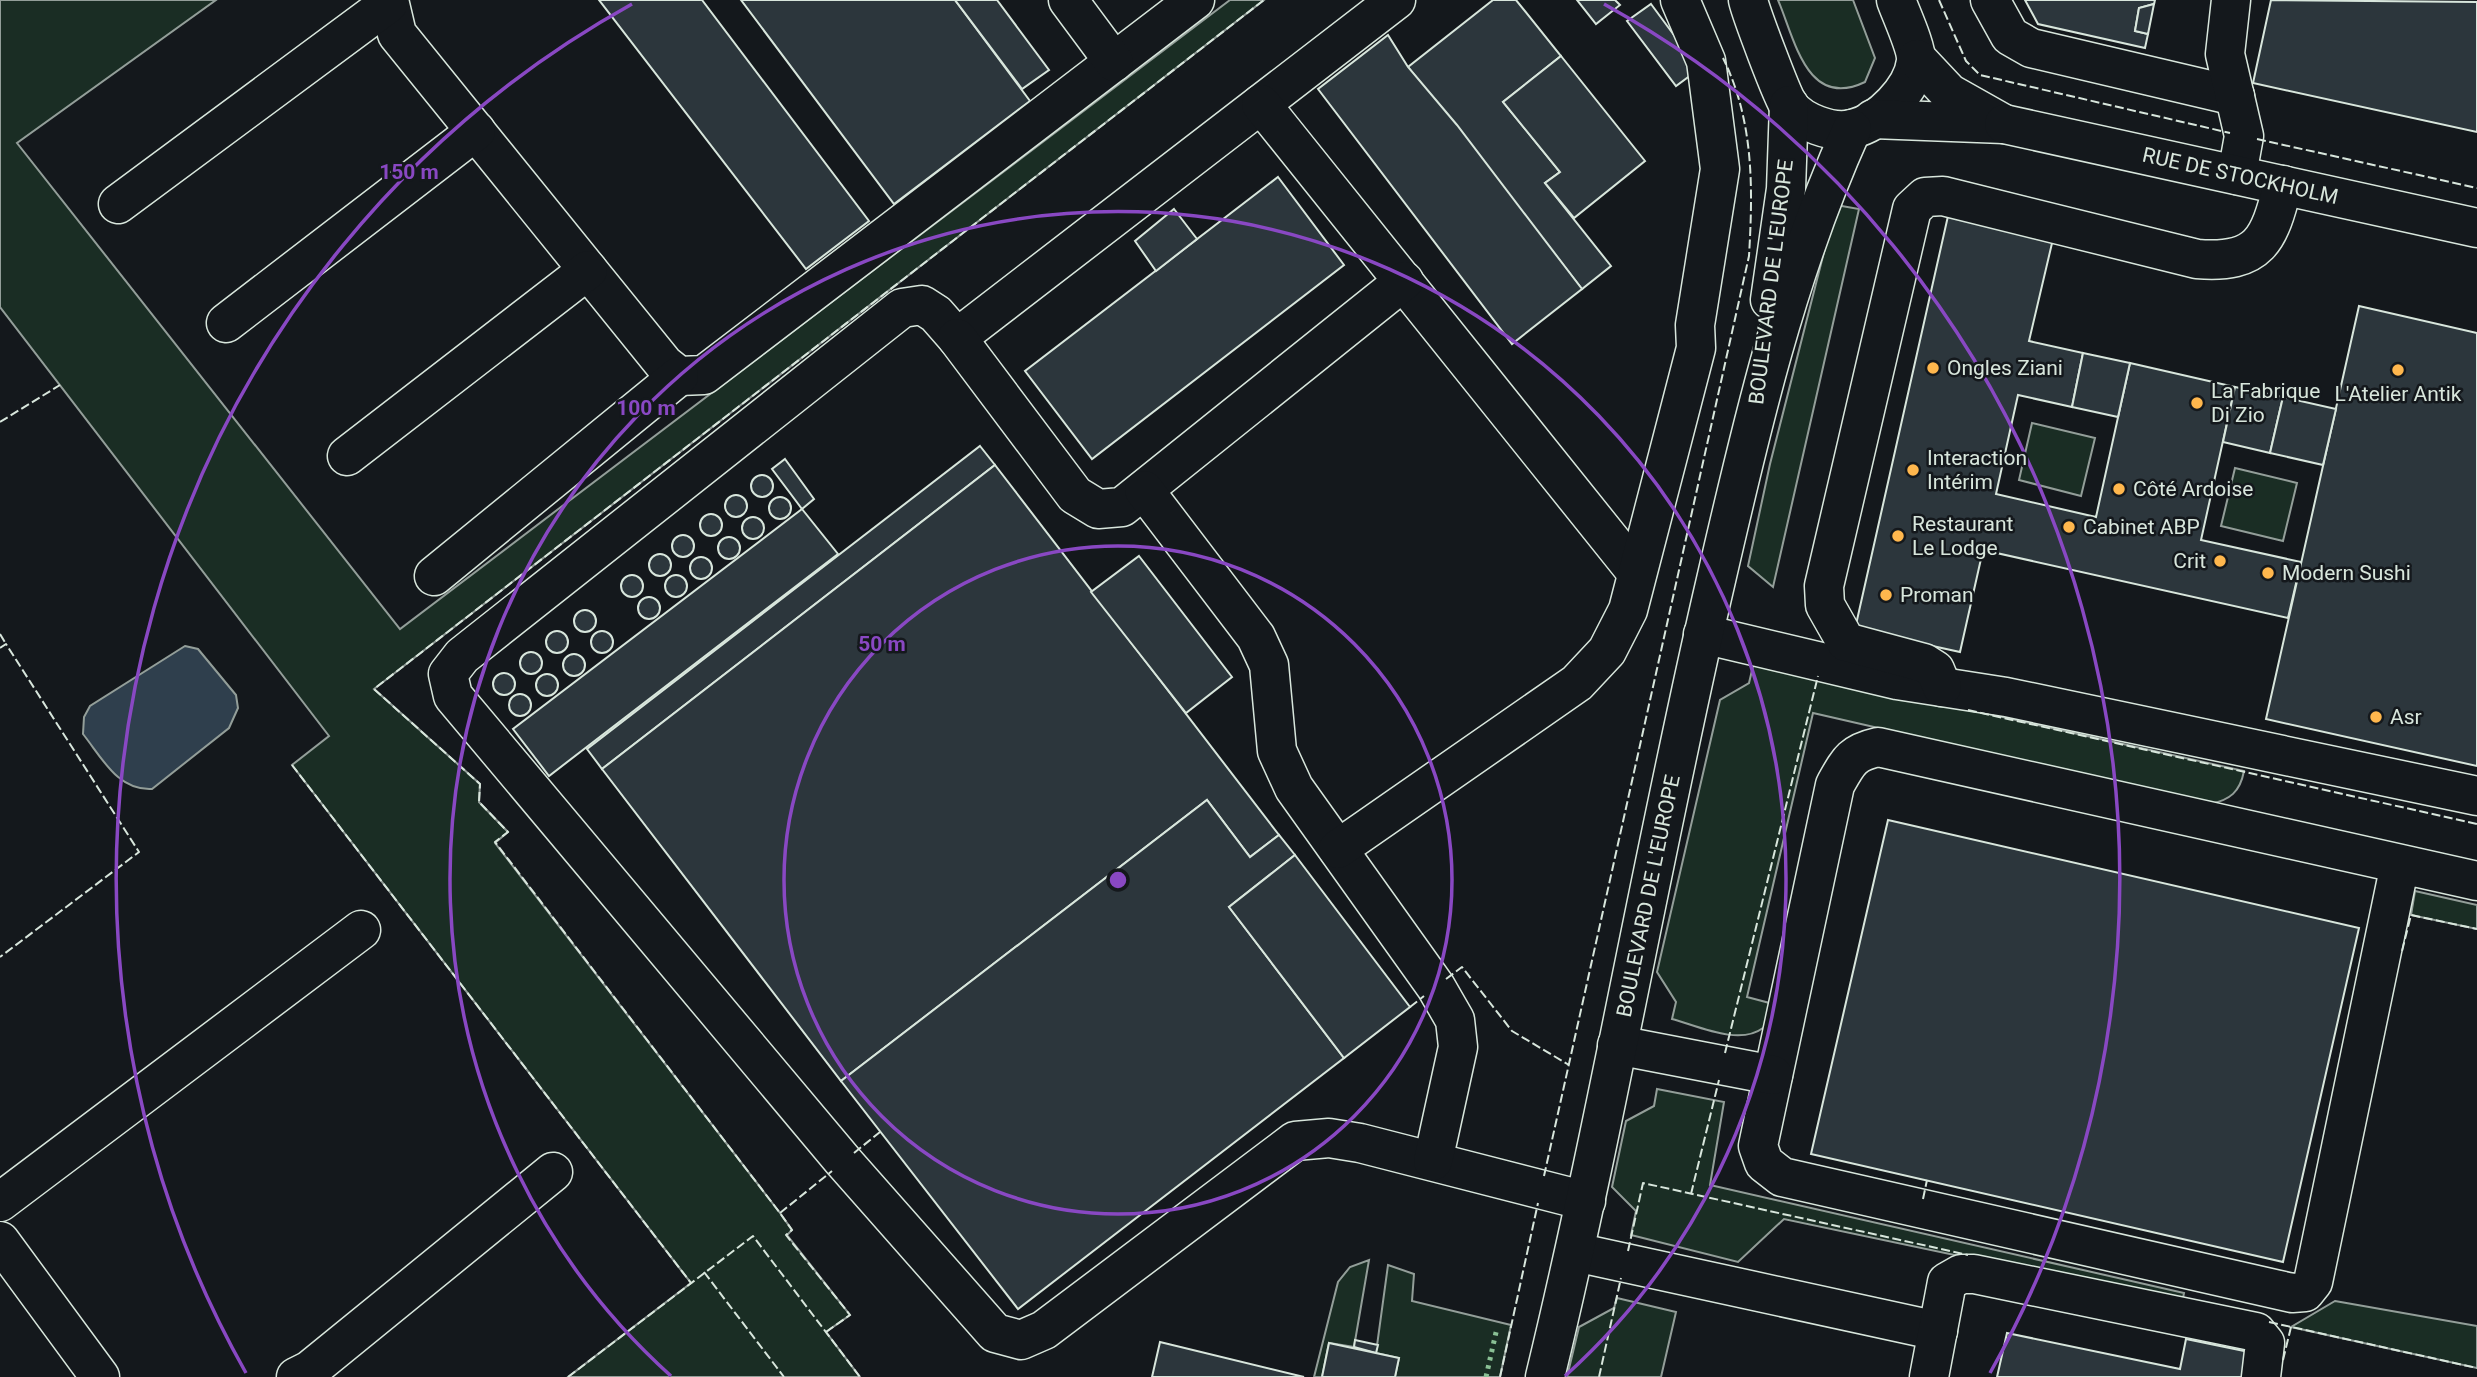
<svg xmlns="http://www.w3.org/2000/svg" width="2477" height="1377" font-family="Roboto,sans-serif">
<rect width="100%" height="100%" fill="#14181c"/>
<g fill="#1a2d24" stroke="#939e99" stroke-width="2">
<polygon points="0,0 216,0 17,143 400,629 1230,0 1264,0 374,689 480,784 479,802 508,832 495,843 780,1213 792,1230 787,1235 850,1315 826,1332 860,1377 568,1377 691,1283 292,765 329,736 0,307"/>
<path d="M1778 0H1853L1875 58 1865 82C1807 110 1795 40 1778 0Z"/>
<polygon points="1836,205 1859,209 1773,587 1748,566 1770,464"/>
<polygon points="2032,423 2095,438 2081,496 2019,480"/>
<polygon points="2235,468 2297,483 2283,541 2221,526"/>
<path d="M1765 664 2244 771C2240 792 2230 800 2210 804L1813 713 1747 997 1777 1005C1773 1012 1769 1023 1763 1028 1739 1046 1698 1026 1672 1019L1676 1002 1657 972 1720 700 1749 683 1753 666Z"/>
<polygon points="2415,891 2477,905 2477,929 2411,915"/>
<polygon points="1657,1089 1724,1102 1710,1185 2184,1293 2182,1303 1784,1219 1738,1262 1631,1235 1636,1211 1612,1187 1626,1121 1654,1106"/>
<polygon points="1369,1260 1354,1347 1329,1343 1322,1377 1314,1377 1338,1282 1350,1267"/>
<polygon points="1388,1265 1414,1274 1412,1301 1511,1325 1500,1377 1395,1377 1399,1358 1376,1353"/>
<polygon points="1617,1298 1676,1312 1661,1377 1567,1377 1579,1327 1614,1308"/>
<polygon points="2335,1301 2477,1326 2477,1368 2291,1327"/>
</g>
<path fill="#2f3f4d" stroke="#939e99" stroke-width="2" d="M185 646 198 649 236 695 238 708 229 728 152 789C118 791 102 758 83 734L84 717 90 706Z"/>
<g fill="#2c363c" stroke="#d8e6dc" stroke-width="2">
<polygon points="599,0 702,0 869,221 806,269"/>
<polygon points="741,0 955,0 1030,101 894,204"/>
<polygon points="955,0 997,0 1049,70 1022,89"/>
<polygon points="1493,0 1516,0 1561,56 1503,102 1560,172 1545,183 1611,266 1582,289 1408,67"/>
<polygon points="1577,0 1615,0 1620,5 1596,24"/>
<polygon points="2025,0 2155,0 2154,4 2139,8 2135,31 2148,34 2145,48 2038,24"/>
<polygon points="2271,0 2477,2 2477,132 2253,83"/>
<polygon points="1651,4 1699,69 1676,86 1627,21"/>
<polygon points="2154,4 2148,34 2135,31 2139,8"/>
<polygon points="1388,35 1408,67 1457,125 1582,289 1512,344 1318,89"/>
<polygon points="1561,56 1645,161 1574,218 1545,183 1560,172 1503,102"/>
<polygon points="1278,177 1344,265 1092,459 1025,371"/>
<polygon points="1174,209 1197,239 1156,271 1135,241"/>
<polygon points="1948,216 2053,239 2029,341 2083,353 2072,407 2018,395 1996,494 2096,517 2130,363 2235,387 2201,540 2301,562 2288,618 1983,550 1960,652 1855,629"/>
<polygon points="2359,306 2477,333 2477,766 2266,719"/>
<polygon points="2083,353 2130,363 2118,417 2072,407"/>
<polygon points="2235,387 2283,397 2270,453 2223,442"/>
<polygon points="2283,397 2336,409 2323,465 2270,453"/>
<polygon points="980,446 995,465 602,769 587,749"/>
<polygon points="785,459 814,499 802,509 772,469"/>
<polygon points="995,465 1279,835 1250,857 1207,800 841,1081 602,769"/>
<circle cx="762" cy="486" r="11"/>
<circle cx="736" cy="506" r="11"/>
<circle cx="780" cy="508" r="11"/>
<polygon points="802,509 838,554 549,776 513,729"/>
<circle cx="711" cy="525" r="11"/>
<circle cx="753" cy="528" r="11"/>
<circle cx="683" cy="546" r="11"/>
<circle cx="729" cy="548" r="11"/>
<circle cx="660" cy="565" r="11"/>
<polygon points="1139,556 1232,677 1186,713 1091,592"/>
<circle cx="701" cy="568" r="11"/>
<circle cx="676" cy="586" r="11"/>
<circle cx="632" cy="586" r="11"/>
<circle cx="649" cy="608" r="11"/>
<circle cx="585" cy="621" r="11"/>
<circle cx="557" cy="642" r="11"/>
<circle cx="602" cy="642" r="11"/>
<circle cx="531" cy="663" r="11"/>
<circle cx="574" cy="665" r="11"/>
<circle cx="504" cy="684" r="11"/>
<circle cx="547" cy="685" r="11"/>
<circle cx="520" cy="705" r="11"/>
<polygon points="1207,800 1250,857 1279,835 1295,855 1229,907 1344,1058 1018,1309 841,1081"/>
<polygon points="1888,820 2359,928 2283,1262 1811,1154"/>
<polygon points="1295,855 1410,1007 1344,1058 1229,907"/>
<polygon points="2007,1333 2180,1369 2186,1339 2249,1352 2244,1377 1997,1377"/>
<polygon points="1355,1340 1378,1345 1376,1353 1354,1347"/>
<polygon points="1160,1342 1304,1377 1152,1377"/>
<polygon points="1329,1343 1399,1358 1395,1377 1322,1377"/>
</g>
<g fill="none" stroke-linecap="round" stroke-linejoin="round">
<g stroke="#d8e6dc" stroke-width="41">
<g id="minor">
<polyline points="389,0 397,34 664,364 679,376 704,375 1195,0"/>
<polyline points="1068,0 1114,62"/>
<polyline points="1396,0 957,338 936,314 922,305 902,308 462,656 448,674 453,696 844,1162 995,1333 1021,1340 1044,1330 1295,1141 1329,1138 1360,1143 1586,1201"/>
<path d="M1748 0C1751 13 1782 96 1789 106 1801 122 1832 134 1852 129 1880 123 1913 89 1916 61 1917 48 1901 14 1896 0"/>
<polyline points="1990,0 2010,36 2031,48 2235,96"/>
<polyline points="2231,0 2225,54 2244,136 2237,175"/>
<polyline points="1261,104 1637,573"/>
<polyline points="1873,119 2004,124 1949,93 1917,59"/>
<path id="s1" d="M2004 124 2477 228"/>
<polyline points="118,204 388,4"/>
<polyline points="1770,300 1786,189 1789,105"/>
<polyline points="226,323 476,131"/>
<polyline points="957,338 1075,495 1098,509 1122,507 1404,281"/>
<polyline points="347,456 588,270"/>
<polyline points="1144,490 1256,637 1269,665 1277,751 1294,788 1436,987 1455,1020 1458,1047 1433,1161"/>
<polyline points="434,576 679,376"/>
<polyline points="1703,634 1897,680 2006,697 2477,796"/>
<path d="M1942 687 1935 670 1924 663 1846 642 1825 605 1824 586 1912 209 1925 197 1943 196 2197 259C2260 264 2269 240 2283 185"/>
<polyline points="1338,849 1577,683 1607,651 1628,610 1696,348 1695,325 1720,169 1706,61 1680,0"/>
<path d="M2400 864 2313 1282 2305 1292 2292 1293 1782 1177 1764 1163 1758 1146 1835 785C1848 762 1851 753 1878 747L2477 881"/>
<polyline points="1617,1045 1773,1075"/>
<polyline points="0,1202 361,930"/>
<polyline points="0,1241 100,1377"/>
<polyline points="1575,1252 1938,1331"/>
<polyline points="296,1377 310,1370 553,1172"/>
<path id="s2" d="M1545 1377C1609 1113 1654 845 1716 580 1751 428 1787 272 1852 129"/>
<polyline points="1929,1377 1947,1282 1961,1274 1974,1274 2256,1332 2265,1343 2261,1377"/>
</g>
</g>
<use href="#minor" stroke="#14181c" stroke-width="38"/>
<polyline stroke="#8ac095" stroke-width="5" stroke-dasharray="3.5 5" stroke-linecap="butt" points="1486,1377 1497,1328"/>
<g stroke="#d8e6dc" stroke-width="2" stroke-dasharray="9 3.5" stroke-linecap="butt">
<polyline points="1939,0 1966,61 1980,75 2230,133"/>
<polyline points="2257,139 2477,188"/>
<polyline points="0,422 60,385"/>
<polyline points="0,634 6,644"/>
<polyline points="0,648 6,644 139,852 0,957"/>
<polyline points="1968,710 2477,824"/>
<polyline points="292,765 691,1283"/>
<polyline points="2402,951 2411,915 2477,929"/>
<polyline points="1446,979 1462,967 1512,1031 1569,1065"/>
<polyline points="1410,1007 1424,996"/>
<polyline points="1725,1053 1818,676"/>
<polyline points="854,1153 880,1132"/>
<path d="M1544 1176 1749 256C1753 188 1754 121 1723 58"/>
<polyline points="1691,1194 1719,1080"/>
<polyline points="1923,1199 1927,1180"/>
<polyline points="780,1213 832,1171"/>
<polyline points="1628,1251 1643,1183 1968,1255"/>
<polyline points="704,1272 784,1377"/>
<polyline points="2269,1322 2477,1368"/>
<polyline points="826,1332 850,1315 786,1235 792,1230 780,1213 495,842 508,832 479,802 480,784 374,689 1264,0"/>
<polyline points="2283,1360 2291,1327"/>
<polyline points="568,1377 753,1236 860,1377"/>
<polyline points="1500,1377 1538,1203"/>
<polyline points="1599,1377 1621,1278"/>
</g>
</g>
<g fill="none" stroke="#8948c3" stroke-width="3.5">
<circle cx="1118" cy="880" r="334"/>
<path d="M671 1376A668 668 0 1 1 1565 1376"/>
<path d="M246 1373A1002 1002 0 0 1 632 4M1604 4A1002 1002 0 0 1 1990 1373"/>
</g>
<g fill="#ffb74d" stroke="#14181c" stroke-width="2.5">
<circle cx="1933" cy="368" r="7"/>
<circle cx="2398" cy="370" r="7"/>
<circle cx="2197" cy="403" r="7"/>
<circle cx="1913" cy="470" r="7"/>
<circle cx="2119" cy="489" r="7"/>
<circle cx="2069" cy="527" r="7"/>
<circle cx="1898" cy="536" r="7"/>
<circle cx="2220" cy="561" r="7"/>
<circle cx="2268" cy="573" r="7"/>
<circle cx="1886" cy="595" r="7"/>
<circle cx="2376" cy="717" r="7"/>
</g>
<g text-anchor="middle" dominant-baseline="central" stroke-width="5" stroke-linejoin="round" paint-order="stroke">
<g font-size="21" fill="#d8e6dc" stroke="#14181c">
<text stroke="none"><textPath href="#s1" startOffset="242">RUE DE STOCKHOLM</textPath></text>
<text transform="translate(1771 282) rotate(-83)">BOULEVARD DE L'EUROPE</text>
<text stroke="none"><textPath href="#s2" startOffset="492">BOULEVARD DE L'EUROPE</textPath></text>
</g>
<g font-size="21" fill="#d8e6dc" stroke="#14181c" text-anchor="start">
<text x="1947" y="368">Ongles Ziani</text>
<text x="2211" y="391">La Fabrique<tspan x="2211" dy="24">Di Zio</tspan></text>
<text x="2398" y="394" text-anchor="middle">L'Atelier Antik</text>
<text x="1927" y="458">Interaction<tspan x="1927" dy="24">Intérim</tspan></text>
<text x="2133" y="489">Côté Ardoise</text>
<text x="1912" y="524">Restaurant<tspan x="1912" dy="24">Le Lodge</tspan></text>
<text x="2083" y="527">Cabinet ABP</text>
<text x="2206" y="561" text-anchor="end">Crit</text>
<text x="2282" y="573">Modern Sushi</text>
<text x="1900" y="595">Proman</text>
<text x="2390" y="717">Asr</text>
</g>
</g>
<circle cx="1118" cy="880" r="10" fill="#8948c3" stroke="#14181c" stroke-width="3.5"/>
<g font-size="21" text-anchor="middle" font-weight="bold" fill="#8948c3" stroke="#14181c" stroke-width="5" stroke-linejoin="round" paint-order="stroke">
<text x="409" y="179">150 m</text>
<text x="646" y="415">100 m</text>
<text x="882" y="651">50 m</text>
</g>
</svg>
